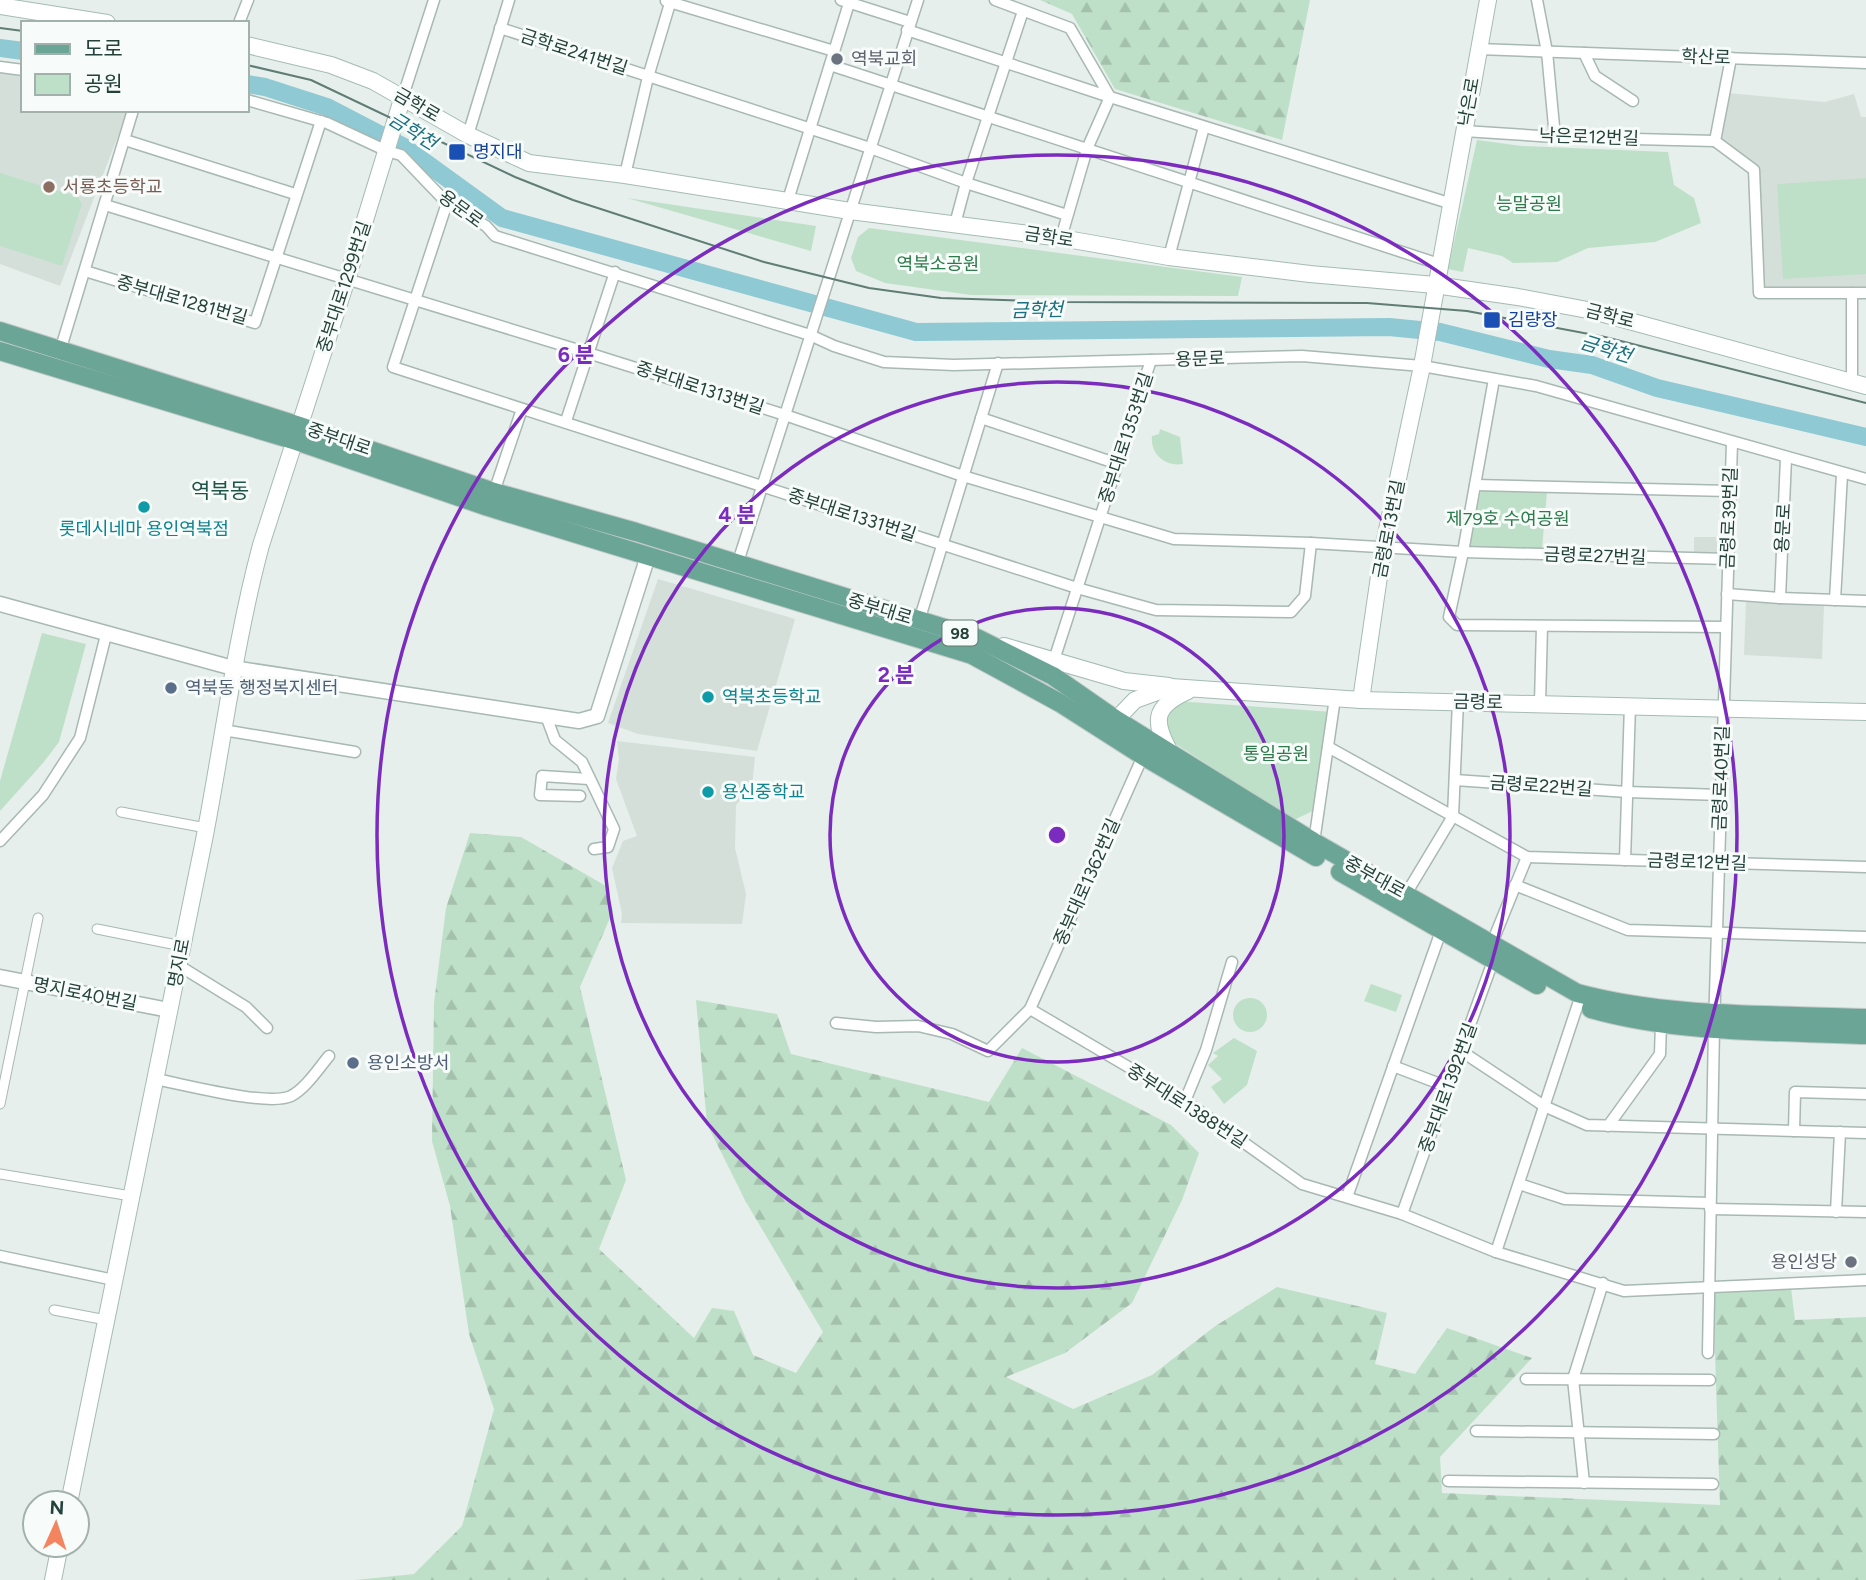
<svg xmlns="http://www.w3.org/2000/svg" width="1866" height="1580" font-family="Figtree,'Noto Sans KR',sans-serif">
<defs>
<pattern id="forest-firs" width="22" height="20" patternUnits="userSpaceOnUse" patternTransform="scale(1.75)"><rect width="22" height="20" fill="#bfe0c8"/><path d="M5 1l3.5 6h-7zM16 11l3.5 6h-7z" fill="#a4c1ad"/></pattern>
</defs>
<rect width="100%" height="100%" fill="#e6efeb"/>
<g fill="#d4dfda">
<polygon points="0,71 23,74 23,110 128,110 60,286 0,264"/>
<polygon points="1727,93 1825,102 1854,94 1861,117 1866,117 1866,288 1764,288 1758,169 1719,139"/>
<polygon points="1694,537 1725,537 1725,557 1694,555"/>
<polygon points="658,579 795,619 757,751 638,734 608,723"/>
<polygon points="1746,602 1824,606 1822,659 1744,655"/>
<polygon points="617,741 755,757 752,787 736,805 735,848 746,894 742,924 621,923 622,914 612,868 623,841 637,836 616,779 619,759"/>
</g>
<g fill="url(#forest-firs)">
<polygon points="1040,0 1310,0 1282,140 1115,89 1072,14"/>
<polygon points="470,833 521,837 606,886 613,911 580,987 626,1180 599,1249 694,1338 712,1308 734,1311 753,1355 796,1373 823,1332 746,1202 707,1124 696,1000 777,1014 791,1054 989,1102 1022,1048 1171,1125 1199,1153 1182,1200 1132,1303 1065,1353 1006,1377 1073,1409 1152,1375 1214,1327 1277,1287 1387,1313 1375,1364 1415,1374 1447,1328 1532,1358 1440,1457 1442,1493 1720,1505 1713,1293 1791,1288 1795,1320 1866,1317 1866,1580 355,1580 414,1574 462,1526 494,1409 469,1334 450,1206 432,1141 434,1003 446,908"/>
</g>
<g fill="#bfe0c8">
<polygon points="1477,140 1522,146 1668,152 1674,185 1694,198 1701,223 1655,242 1588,248 1557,262 1513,263 1502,256 1468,248 1463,272 1448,269"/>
<polygon points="0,173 78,197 82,204 62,266 0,246"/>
<polygon points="1866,178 1866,274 1783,279 1777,184"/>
<polygon points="627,198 816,226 811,251"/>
<polygon points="869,228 1242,277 1238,296 971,295 885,283 856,271 851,258 858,237"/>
<path d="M1160 429 1180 437 1183 464C1165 467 1150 454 1152 436L1159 434Z"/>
<polygon points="1481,490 1547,492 1542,549 1469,548"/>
<polygon points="42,633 86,644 59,742 43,763 0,811 0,781"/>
<polygon points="1176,701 1333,712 1319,808 1294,820 1168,739 1162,726"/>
<polygon points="1371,984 1402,995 1396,1012 1364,1001"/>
<circle cx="1250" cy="1015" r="17"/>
<polygon points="1234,1038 1257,1051 1247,1085 1224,1104 1211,1087 1222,1079 1208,1065 1218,1056 1213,1053"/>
</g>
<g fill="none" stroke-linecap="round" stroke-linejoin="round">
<g stroke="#8ec9d4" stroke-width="18">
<polyline points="0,48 23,51"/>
<polyline points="247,84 265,87 327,107 404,147 502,218 916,332 1389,327 1440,332 1549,359 1592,365 1657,388 1866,437"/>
</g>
<g stroke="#a8b8b2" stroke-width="11">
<g id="pedestrian">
<polyline points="121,812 206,828"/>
<polyline points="97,929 182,946"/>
<polyline points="0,1104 38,918"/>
<polyline points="0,1174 131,1196"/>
<polyline points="54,1310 106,1320"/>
</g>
</g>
<g stroke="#a8b8b2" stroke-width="13">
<g id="minor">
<polyline points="841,0 910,22"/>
<polyline points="995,0 1070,28 1110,97"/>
<polyline points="1537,0 1547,52 1555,137"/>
<polyline points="666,1 834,51"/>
<polyline points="239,23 248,0"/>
<polyline points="500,28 870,148 966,183 1067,215"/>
<polyline points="907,30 1110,97 1452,204"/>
<polyline points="1478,49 1866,63"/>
<polyline points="1584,53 1595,76 1633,101"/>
<polyline points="1731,58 1715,141 1754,170 1759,293 1866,293"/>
<polyline points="830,65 1439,264"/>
<polyline points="0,67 23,70"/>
<polyline points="403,96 434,0"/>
<polyline points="247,100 327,123 387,151 401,155 447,203 486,226 495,236 810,335 834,346 884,362 954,365 1302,356 1422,366 1536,386 1866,479"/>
<polyline points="1464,131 1555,137 1715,141"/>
<polyline points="468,135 509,0"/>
<polyline points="125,140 295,194"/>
<polyline points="625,175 648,77 671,0"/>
<polyline points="788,200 850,0"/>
<polyline points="447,203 393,367 1077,588 1156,610 1291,612 1305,596 1311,543"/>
<polyline points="105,205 588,353 785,415 963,476 1174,539 1311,543 1463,552 1728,559"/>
<polyline points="955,224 966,183 1023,11"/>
<polyline points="1061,238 1087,149 1110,97"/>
<polyline points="1169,257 1204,127"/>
<polyline points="85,271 255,323 321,121"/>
<polyline points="60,351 133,110"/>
<polyline points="1494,379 1463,552 1449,617 1457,625 1726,627"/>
<polyline points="1852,383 1852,293"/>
<polyline points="981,418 1118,464"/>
<polyline points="566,421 615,272"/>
<polyline points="1475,485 1730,491"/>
<polyline points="494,492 522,409"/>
<polyline points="737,565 918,0"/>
<polyline points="1727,594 1780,598 1866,601"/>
<polyline points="1780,598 1786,458"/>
<polyline points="1835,600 1842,474"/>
<polyline points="919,621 998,363"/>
<polyline points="1054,660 1151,360"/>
<polyline points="1540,703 1542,626"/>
<polyline points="546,716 555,740 582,762 614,829 608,847 594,849"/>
<polyline points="223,730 355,752"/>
<polyline points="1328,747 1527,857 1866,867"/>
<polyline points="1455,780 1627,792 1721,795"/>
<polyline points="580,796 540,795 542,776 589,779"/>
<polyline points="0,841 43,795 80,738 106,635"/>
<polyline points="1314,842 1335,698"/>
<polyline points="1625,860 1630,705"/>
<polyline points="1515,885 1628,930 1866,937"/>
<polyline points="1406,894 1453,816 1458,701"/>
<polyline points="1492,943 1527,857"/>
<polyline points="178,965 246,1007 267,1028"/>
<polyline points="1030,1009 1181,1098 1302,1184 1402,1214 1496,1252 1624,1291 1866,1280"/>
<polyline points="836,1023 876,1027 918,1026 952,1034 988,1051 1030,1009 1143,756"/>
<polyline points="1461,1051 1544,1106 1587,1125 1866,1133"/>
<polyline points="1393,1066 1448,1087"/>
<path d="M155 1079C183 1084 268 1107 291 1096 306 1088 318 1069 329 1056"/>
<polyline points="1185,1101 1206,1050 1232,962"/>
<polyline points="1608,1126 1660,1054 1661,1024"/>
<polyline points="1794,1131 1795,1092 1866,1094"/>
<polyline points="1519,1184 1565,1199 1710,1203"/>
<polyline points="1347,1197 1441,931"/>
<polyline points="1710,1209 1866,1212"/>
<polyline points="1836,1212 1840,1132"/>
<polyline points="1402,1214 1493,961"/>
<polyline points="1496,1252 1578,1004"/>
<polyline points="0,1256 114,1280"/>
<polyline points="1708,1353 1714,1028 1732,442"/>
<polyline points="1526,1379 1710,1380"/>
<polyline points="1476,1431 1714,1434"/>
<polyline points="1448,1481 1713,1484"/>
<polyline points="1584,1483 1573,1379 1603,1283"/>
</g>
</g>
<g stroke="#a8b8b2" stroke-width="17">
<g id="tertiary">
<polyline points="0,604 233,668 579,721 597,716 648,556"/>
<polyline points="0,977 169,1010"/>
</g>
</g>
<g stroke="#a4bbb3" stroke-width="18">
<g id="secondary">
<polyline points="0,6 107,23"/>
<polyline points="247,45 331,65 373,81 468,135 529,163 625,175 850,211 1061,238 1169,257 1310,274 1435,285 1518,297 1593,311 1866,386"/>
<polyline points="1004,646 1124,681 1169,686"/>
<polyline points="1361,700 1383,549 1422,366 1488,0"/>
<polyline points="1109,727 1135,700 1171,687 1361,700 1866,712"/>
<path d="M1171 754C1153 722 1152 707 1188 691"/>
<path d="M69 1503C114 1282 159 1061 204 840 223 742 235 642 261 545L347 279 403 96"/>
<polyline points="53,1580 60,1545"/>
</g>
</g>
<g stroke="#c2cac8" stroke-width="20">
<g id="primary">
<path d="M0 331 300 426 494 492 636 532 977 638 1053 676 1115 719 1314 842 1577 993C1670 1018 1769 1014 1866 1018"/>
<polyline points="0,351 296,441 488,507 972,655 1060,703 1143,756 1316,857"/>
<polyline points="1340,872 1537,985"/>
<path d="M1591 1009C1680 1034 1775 1031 1866 1035"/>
</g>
</g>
<use href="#pedestrian" stroke="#fff" stroke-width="9"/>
<use href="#minor" stroke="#fff" stroke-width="10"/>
<use href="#tertiary" stroke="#fff" stroke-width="14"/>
<use href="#secondary" stroke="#fff" stroke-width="16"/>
<use href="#primary" stroke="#6aa596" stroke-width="18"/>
<g stroke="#5f7d75" stroke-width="2">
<polyline points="0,28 23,31"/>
<polyline points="247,65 311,80 515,177 573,200 764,262 869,288 941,298 1060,302 1367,303 1467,311 1605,337 1866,403"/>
</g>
</g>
<g fill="none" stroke="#7b2cbf" stroke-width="3.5">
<circle cx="1057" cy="835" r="227"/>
<circle cx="1057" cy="835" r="453"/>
<circle cx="1057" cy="835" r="680"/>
</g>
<g fill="#6b7280" stroke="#f7fbf9" stroke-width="2.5">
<circle cx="837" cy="59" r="7"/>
<circle cx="1851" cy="1262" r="7"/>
</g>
<g fill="#1a4fb4" stroke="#f7fbf9" stroke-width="2.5">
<rect x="448" y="143" width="18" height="18" rx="3.5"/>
<rect x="1483" y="311" width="18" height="18" rx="3.5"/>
</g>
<circle fill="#8d6e63" stroke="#f7fbf9" stroke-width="2.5" cx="49" cy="187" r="7"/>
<g fill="#0f9aa8" stroke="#f7fbf9" stroke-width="2.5">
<circle cx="144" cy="507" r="7"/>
<circle cx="708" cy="697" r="7"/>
<circle cx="708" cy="792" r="7"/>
</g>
<g fill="#5c6f8a" stroke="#f7fbf9" stroke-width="2.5">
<circle cx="171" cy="688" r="7"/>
<circle cx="353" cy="1063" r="7"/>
</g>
<g text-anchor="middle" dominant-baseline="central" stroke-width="6" stroke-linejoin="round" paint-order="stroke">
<rect fill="#f7fbf9" stroke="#637a73" stroke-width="2" x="942.5" y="620.5" width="35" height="25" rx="5"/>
<g font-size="16" font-weight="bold" fill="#24423a">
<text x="960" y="633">98</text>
</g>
<g font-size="18" fill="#24423a" stroke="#f7fbf9">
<text transform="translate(574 52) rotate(18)">금학로241번길</text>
<text transform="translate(1706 57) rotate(2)">학산로</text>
<text transform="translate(1469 102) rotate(-80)">낙은로</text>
<text transform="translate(417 105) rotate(30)">금학로</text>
<text transform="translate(1589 137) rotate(2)">낙은로12번길</text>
<text transform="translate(461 209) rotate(36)">용문로</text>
<text transform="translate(1049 237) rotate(9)">금학로</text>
<text transform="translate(344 287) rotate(-72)">중부대로1299번길</text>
<text transform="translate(182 300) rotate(16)">중부대로1281번길</text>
<text transform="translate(1610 316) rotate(14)">금학로</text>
<text transform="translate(1200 359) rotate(-2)">용문로</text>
<text transform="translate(700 388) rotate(18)">중부대로1313번길</text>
<text transform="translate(1126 438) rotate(-72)">중부대로1353번길</text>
<text transform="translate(339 439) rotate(19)">중부대로</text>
<text transform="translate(852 515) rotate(18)">중부대로1331번길</text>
<text transform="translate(1729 518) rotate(-88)">금령로39번길</text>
<text transform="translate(1783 528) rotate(-87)">용문로</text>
<text transform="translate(1389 529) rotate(-79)">금령로13번길</text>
<text transform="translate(1595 556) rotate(2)">금령로27번길</text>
<text transform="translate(880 609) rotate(17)">중부대로</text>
<text transform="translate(1478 702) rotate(1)">금령로</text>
<text transform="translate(1721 778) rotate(-88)">금령로40번길</text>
<text transform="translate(1541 786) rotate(4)">금령로22번길</text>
<text transform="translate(1697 862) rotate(2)">금령로12번길</text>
<text transform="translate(1375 877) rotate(29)">중부대로</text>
<text transform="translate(1087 882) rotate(-66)">중부대로1362번길</text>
<text transform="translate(179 963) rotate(-79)">명지로</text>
<text transform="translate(85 994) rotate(11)">명지로40번길</text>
<text transform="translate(1448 1088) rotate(-70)">중부대로1392번길</text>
<text transform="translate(1187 1106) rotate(33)">중부대로1388번길</text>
</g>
<g font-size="18" fill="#5b616d" stroke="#f7fbf9" text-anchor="start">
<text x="851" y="59">역북교회</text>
<text x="1837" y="1262" text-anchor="end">용인성당</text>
</g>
<g font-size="18" fill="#164399" stroke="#f7fbf9" text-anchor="start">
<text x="473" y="152">명지대</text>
<text x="1508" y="320">김량장</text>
</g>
<g font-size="18" fill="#785e54" stroke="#f7fbf9" text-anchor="start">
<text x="63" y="187">서룡초등학교</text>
</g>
<g font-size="18" fill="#2d7a4b" stroke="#f7fbf9">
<text x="1529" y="204">능말공원</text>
<text x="938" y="264">역북소공원</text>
<text x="1508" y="519">제79호 수여공원</text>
<text x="1276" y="754">통일공원</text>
</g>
<g font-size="18" fill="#0d838f" stroke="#f7fbf9" text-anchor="start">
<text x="144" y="529" text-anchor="middle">롯데시네마 용인역북점</text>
<text x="722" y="697">역북초등학교</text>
<text x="722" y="792">용신중학교</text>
</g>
<g font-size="18" fill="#4e5e75" stroke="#f7fbf9" text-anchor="start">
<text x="185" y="688">역북동 행정복지센터</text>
<text x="367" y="1063">용인소방서</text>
</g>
<g font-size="19" font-style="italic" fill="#1c6f80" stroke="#f7fbf9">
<text transform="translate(413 131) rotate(32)">금학천</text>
<text transform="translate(1037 310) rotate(-1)">금학천</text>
<text transform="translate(1606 349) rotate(17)">금학천</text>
</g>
<g font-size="21" fill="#1f5548" stroke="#f7fbf9">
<text x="220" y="490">역북동</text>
</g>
</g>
<circle cx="1057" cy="835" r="10" fill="#7b2cbf" stroke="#f7fbf9" stroke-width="3.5"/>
<g font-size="21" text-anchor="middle" font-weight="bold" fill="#7b2cbf" stroke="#f7fbf9" stroke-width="6" stroke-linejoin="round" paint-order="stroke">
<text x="576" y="362">6 분</text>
<text x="737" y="522">4 분</text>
<text x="896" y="682">2 분</text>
</g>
<rect x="21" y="21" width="228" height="91" fill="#f7fbf9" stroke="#a3b1ad" stroke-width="2"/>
<rect x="35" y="44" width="35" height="10" fill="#6aa596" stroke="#a3b1ad" stroke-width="2"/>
<text x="84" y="56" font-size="21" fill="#24423a">도로</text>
<rect x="35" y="74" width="35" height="21" fill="#bfe0c8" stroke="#a3b1ad" stroke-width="2"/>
<text x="84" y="91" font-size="21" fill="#24423a">공원</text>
<g transform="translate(56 1524) rotate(3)"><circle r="33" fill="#f7fbf9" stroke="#a3b1ad" stroke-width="2"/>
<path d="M0-5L12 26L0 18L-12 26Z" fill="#f4845f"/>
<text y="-10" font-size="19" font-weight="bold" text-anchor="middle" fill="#24423a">N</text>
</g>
</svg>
